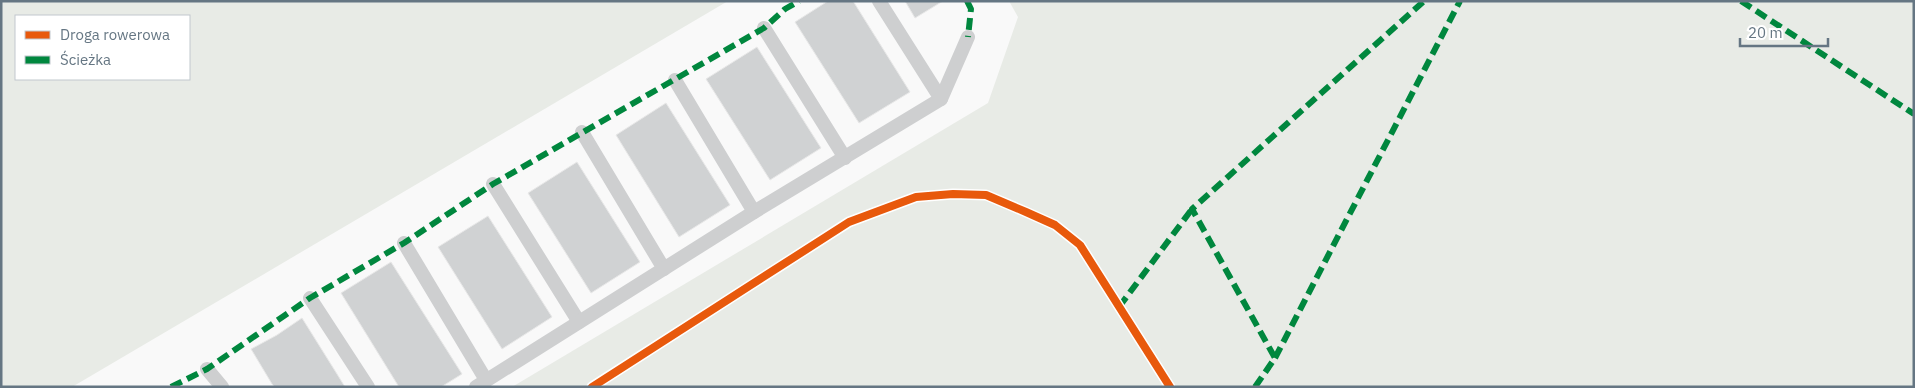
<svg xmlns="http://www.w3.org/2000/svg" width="1915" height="388" font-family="'IBM Plex Sans',sans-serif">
<rect width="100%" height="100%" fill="#f9f9f9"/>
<g fill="#e8ebe6" fill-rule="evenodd">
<path d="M1 1H728L72 387H1ZM16 16H189V79H16Z"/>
<polygon points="1009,1 1914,1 1914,387 512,387 988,103 1018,17"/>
</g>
<g fill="#d0d2d3" stroke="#e8e8e8">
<polygon points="828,1 853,1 910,92 859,123 795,22"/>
<polygon points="905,1 943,1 915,18"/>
<polygon points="757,47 821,148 770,180 706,79"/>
<polygon points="666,103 730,205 679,237 616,135"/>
<polygon points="577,162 640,262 591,293 528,193"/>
<polygon points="488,216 552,317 502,349 438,247"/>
<polygon points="391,262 462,374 441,387 399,387 341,293"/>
<polygon points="302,318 337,374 345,387 275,387 272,384 251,349 277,335"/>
</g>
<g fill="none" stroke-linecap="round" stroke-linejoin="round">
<g stroke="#cecfd0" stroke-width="14">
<polyline points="879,1 941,99"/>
<polyline points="764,28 845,158"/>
<polyline points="675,80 754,212"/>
<polyline points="582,132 664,269"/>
<polyline points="493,184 579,322"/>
<polyline points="404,243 486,380"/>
<polyline points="310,298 368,387"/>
<polyline points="207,369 222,387"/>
<polyline points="476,387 754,212 941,99 968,37"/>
</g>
<g stroke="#00873e" stroke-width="6" stroke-dasharray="12 6" stroke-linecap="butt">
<polyline points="967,1 971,9 968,37"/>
<polyline points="1741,1 1914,114"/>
<polyline points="1119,307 1192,209"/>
<polyline points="1275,358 1460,1"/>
<polyline points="171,387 207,369 310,298 404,243 493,184 764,28 785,9 799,1"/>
<polyline points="1255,387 1275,358 1192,209 1424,1"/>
</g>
<g stroke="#fff" stroke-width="11">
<polyline id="cycleway" points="592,387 849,222 916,197 953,194 986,195 1026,212 1055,225 1080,245 1170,387"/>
</g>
<use href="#cycleway" stroke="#e8590c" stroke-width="8"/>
</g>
<rect width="1915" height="388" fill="none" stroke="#657683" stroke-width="5"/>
<rect x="15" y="15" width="175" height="65" fill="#ffffff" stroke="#c1c8cd"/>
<rect x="25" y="31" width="25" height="8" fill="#e8590c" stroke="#c1c8cd"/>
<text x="60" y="40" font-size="15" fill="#657683">Droga rowerowa</text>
<rect x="25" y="56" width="25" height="8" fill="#00873e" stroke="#c1c8cd"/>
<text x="60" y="65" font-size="15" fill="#657683">Ścieżka</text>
<path d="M1740 38v8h88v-8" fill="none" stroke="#657683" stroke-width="2.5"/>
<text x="1748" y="38" font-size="15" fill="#657683" stroke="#ffffff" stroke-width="4" paint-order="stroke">20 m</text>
</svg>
